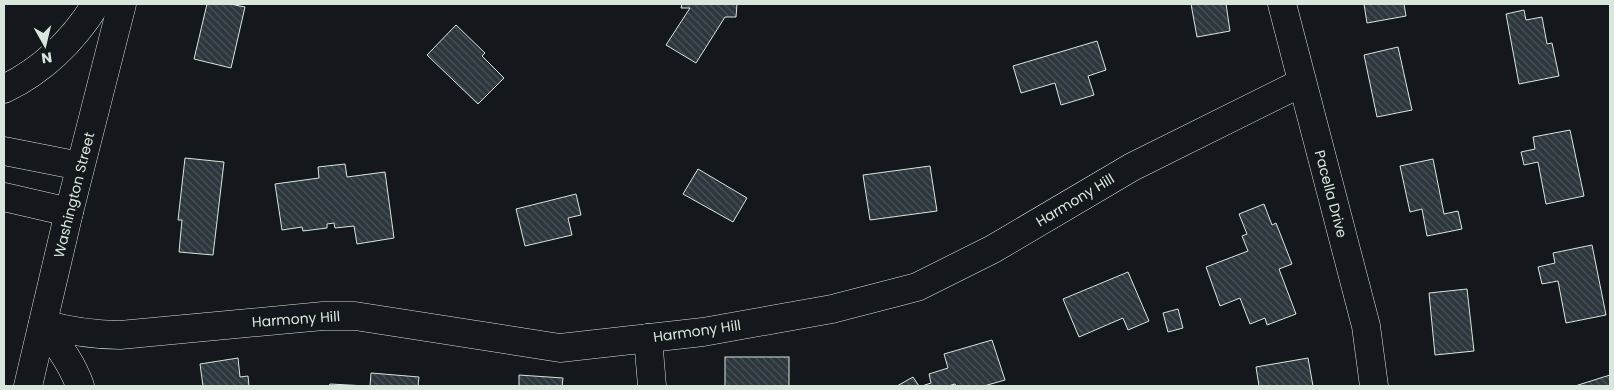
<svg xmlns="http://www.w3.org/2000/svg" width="1614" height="390" font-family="Poppins,sans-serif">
<defs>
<pattern id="building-back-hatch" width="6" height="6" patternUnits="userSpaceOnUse" patternTransform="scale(1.25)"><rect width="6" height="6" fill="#2c363c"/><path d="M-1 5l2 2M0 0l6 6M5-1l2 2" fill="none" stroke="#4a5358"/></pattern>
</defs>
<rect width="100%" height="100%" fill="#14181c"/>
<g fill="url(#building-back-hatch)" stroke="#d8e6dc">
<polygon points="207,4 230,4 245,7 231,68 194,59"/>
<polygon points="682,4 737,4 736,17 725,17 696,63 666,45 690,8 681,8"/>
<polygon points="1191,4 1226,4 1230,31 1197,37"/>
<polygon points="1364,4 1404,4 1406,16 1367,23"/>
<polygon points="1524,10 1526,20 1542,17 1547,44 1552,43 1559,76 1519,84 1506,14"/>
<polygon points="456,25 485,53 482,56 504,78 478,104 427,55"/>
<polygon points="1097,41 1106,70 1088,76 1094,95 1061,105 1055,83 1021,93 1013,66"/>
<polygon points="1398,47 1412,110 1377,117 1364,55"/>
<polygon points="1570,130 1584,196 1546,204 1538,162 1524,165 1521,152 1535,149 1533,137"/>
<polygon points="185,158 224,162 213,255 179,252 182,220 178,220"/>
<polygon points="1433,159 1444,214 1458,211 1462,229 1427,236 1422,209 1410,212 1400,166"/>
<polygon points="345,164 347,177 385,172 394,238 357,244 354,226 335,228 334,223 327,224 327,228 303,231 302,227 282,230 275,184 319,178 318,167"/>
<polygon points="930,166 937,211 870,220 863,175"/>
<polygon points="698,169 747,198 733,222 683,194"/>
<polygon points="576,194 581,215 568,218 572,235 525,246 516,209"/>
<polygon points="1264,204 1272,225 1276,223 1292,264 1279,269 1296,314 1267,325 1265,318 1250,324 1240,298 1220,306 1206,267 1248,251 1242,236 1247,234 1239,214"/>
<polygon points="1592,245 1606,315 1566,323 1558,281 1542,284 1538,267 1555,263 1553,253"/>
<polygon points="1128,272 1149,321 1128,330 1123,318 1079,337 1063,299"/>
<polygon points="1467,289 1474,351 1435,355 1429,293"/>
<polygon points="1178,309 1183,328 1168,332 1163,313"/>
<polygon points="992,340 1005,380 984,386 956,386 955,384 948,386 922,386 931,383 929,374 948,368 944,354"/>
<rect x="725" y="357" width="64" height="29"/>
<polygon points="238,358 240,377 248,376 249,386 203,386 200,364"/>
<polygon points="1308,358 1313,386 1259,386 1256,367"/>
<polygon points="371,373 419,377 418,386 370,386"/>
<polygon points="519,375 563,378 562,386 519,386"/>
<polygon points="1610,375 1610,386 1575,386"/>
<polygon points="913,377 919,386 897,386"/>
<polygon points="330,384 367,386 329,386"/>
</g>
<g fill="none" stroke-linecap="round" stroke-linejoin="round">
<g stroke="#d8e6dc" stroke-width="29">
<g id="minor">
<polyline points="1282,4 1366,326 1374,386"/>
<path d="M43 324C69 331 93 335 120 335L323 316H355L560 348 703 332 832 309 917 287 993 249 1132 167 1301 83"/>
<path d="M43 324C57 344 72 363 80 386"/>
<polyline points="648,338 652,386"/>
</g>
</g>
<g stroke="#d8e6dc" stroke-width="29">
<g id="major">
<path d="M4 89C43 70 73 41 96 4"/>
<polyline points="4,151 80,166"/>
<polyline points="4,197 69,212"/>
<polyline points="28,386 69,212 122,4"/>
</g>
</g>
<use href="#minor" stroke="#14181c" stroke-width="28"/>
<use href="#major" stroke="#14181c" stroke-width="28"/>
</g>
<g text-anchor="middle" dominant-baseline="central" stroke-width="4" stroke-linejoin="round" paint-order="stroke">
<g font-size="14" fill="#d8e6dc" stroke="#14181c">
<text transform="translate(1331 194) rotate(75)">Pacella Drive</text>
<text transform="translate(74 195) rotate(-76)">Washington Street</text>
<text transform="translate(1075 200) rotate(-31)">Harmony Hill</text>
<text transform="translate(296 319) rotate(-4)">Harmony Hill</text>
<text transform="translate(697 331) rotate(-8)">Harmony Hill</text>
</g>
</g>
<rect width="1614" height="390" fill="none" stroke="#d8e6dc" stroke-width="10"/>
<g transform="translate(45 45) rotate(172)" stroke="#14181c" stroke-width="4" paint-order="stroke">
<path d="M0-4L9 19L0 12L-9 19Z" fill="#d8e6dc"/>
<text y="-8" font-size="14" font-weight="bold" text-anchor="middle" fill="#d8e6dc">N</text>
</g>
</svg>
